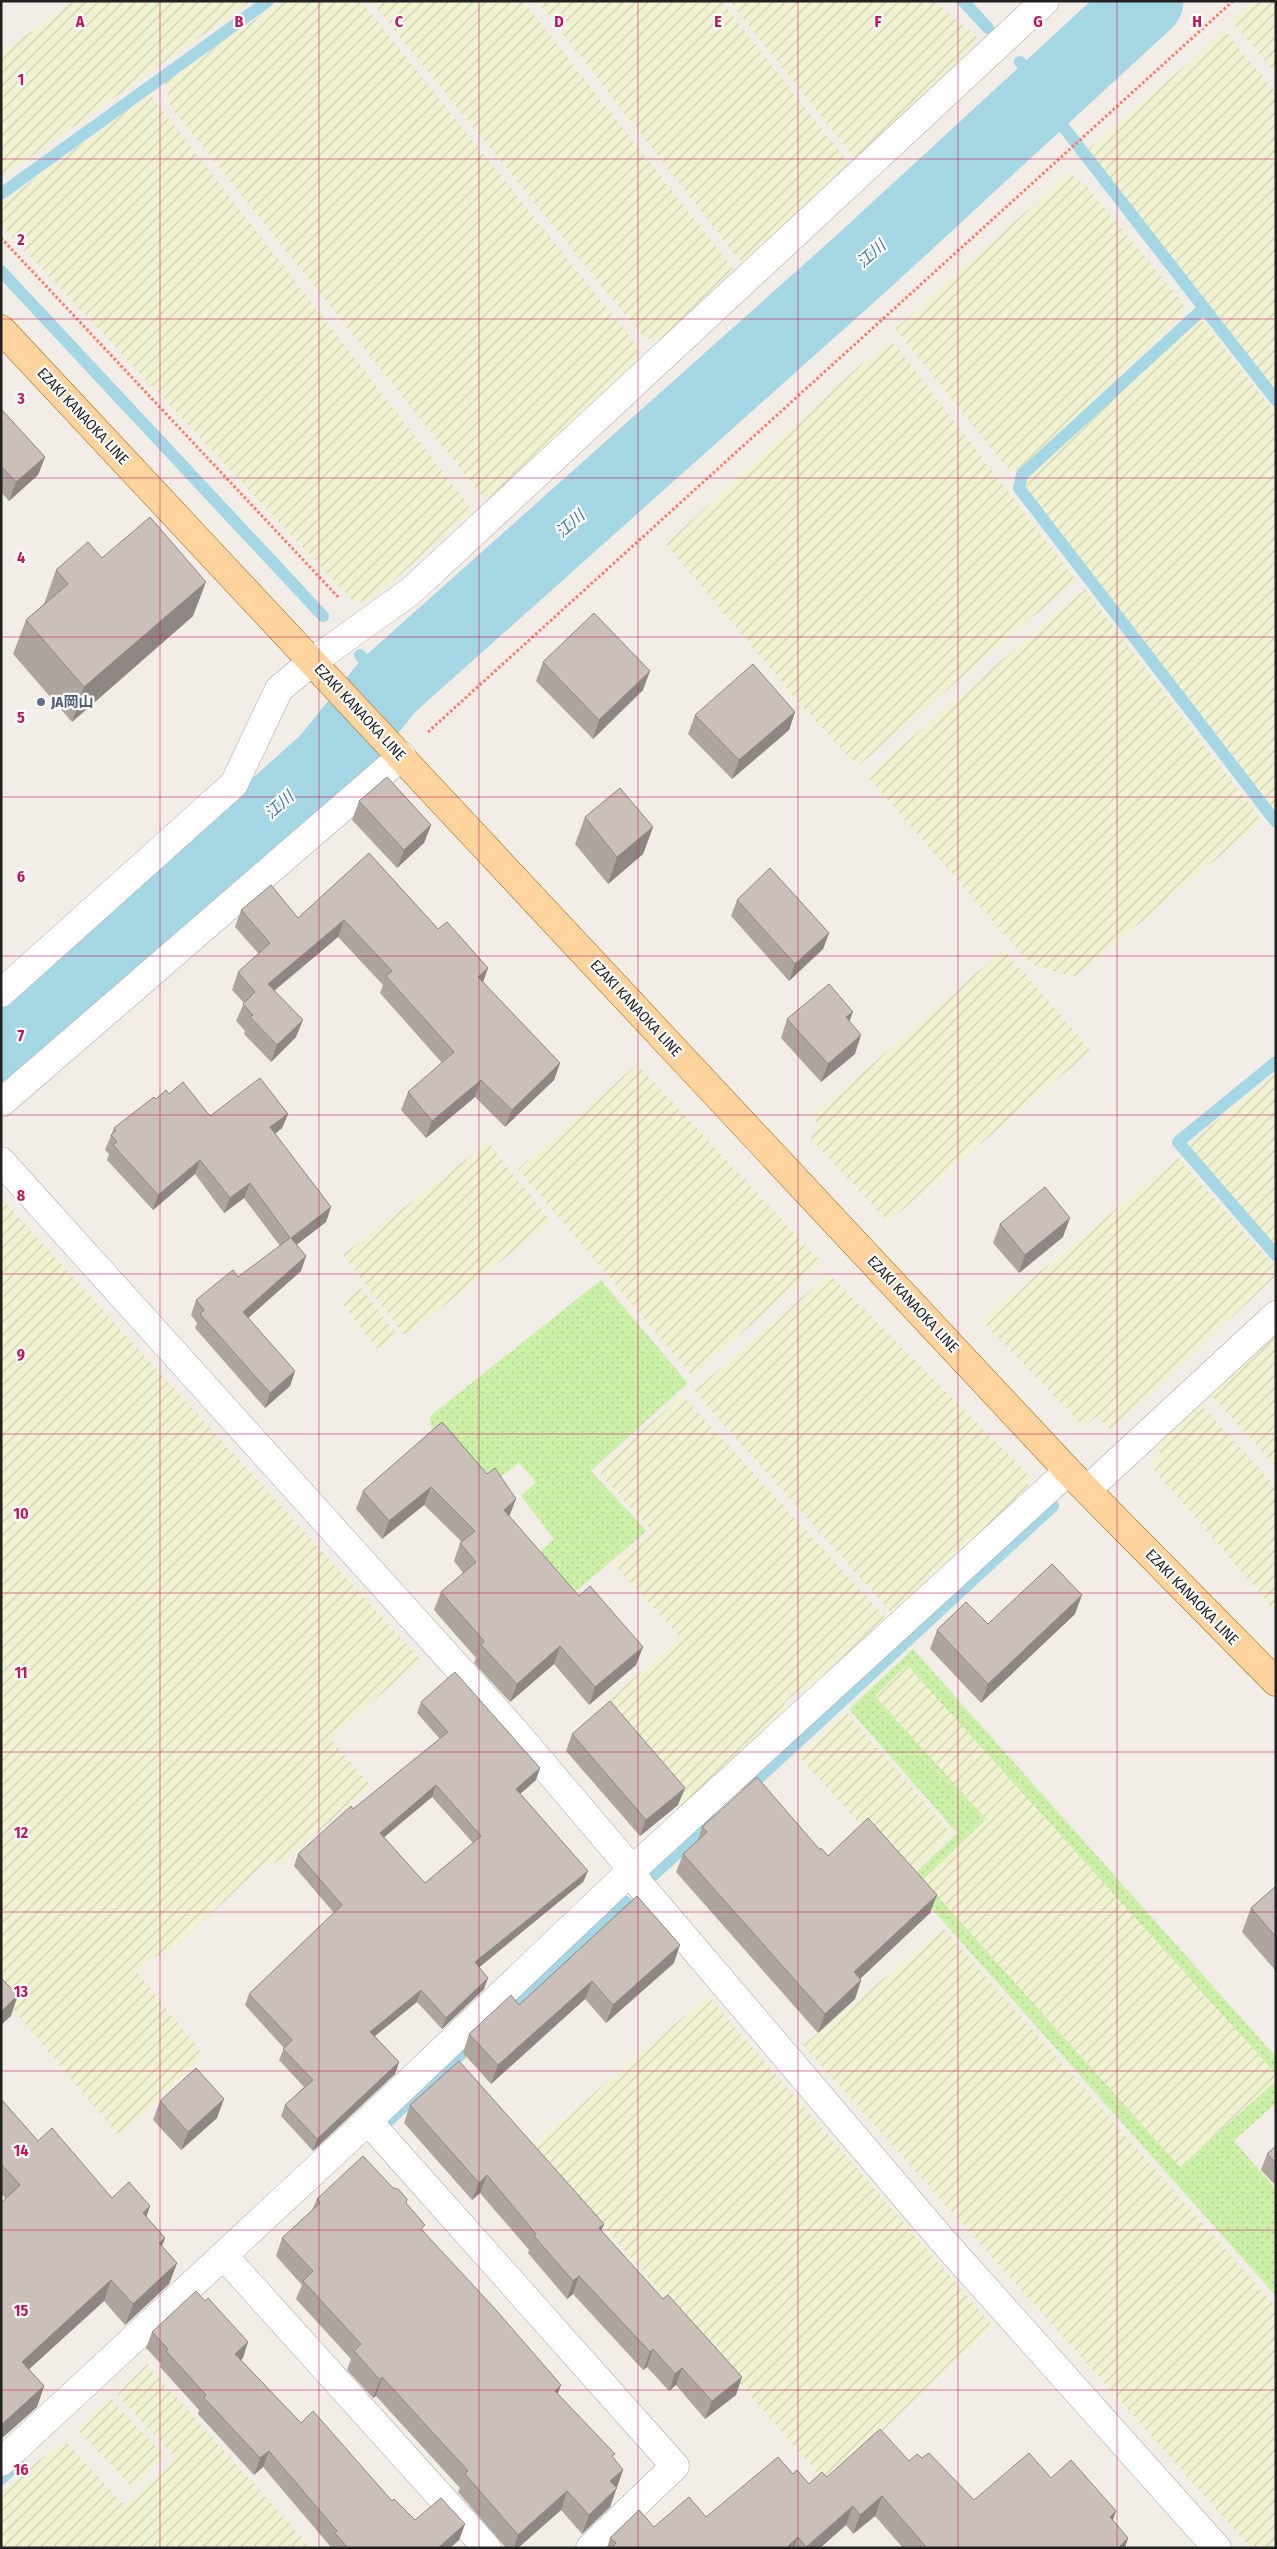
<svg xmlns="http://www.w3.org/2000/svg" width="1277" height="2549" font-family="'Fira Sans Condensed','Noto Sans JP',sans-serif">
<defs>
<pattern id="farmland-furrows" width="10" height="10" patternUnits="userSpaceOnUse" patternTransform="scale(1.25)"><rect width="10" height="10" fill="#f0f2d1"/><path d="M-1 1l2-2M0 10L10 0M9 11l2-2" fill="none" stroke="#cecfb3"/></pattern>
<pattern id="grass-dots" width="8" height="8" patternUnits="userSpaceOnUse" patternTransform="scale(1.25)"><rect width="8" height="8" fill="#cdf0a9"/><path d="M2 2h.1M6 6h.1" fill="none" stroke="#b0ce91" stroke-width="1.8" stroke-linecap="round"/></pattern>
</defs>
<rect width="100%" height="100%" fill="#f2eee7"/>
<g fill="url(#farmland-furrows)">
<polygon points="74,1 251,1 1,178 1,53"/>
<polygon points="281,1 361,1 635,343 639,353 636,365 493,498 483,497 170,106 165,82"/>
<polygon points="371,1 523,1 735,271 663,338 656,341 643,337"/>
<polygon points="537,1 721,1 852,167 743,265"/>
<polygon points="729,1 934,1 978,38 959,61 857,161"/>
<polygon points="1253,1 1276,1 1276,74 1232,21"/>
<polygon points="1225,31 1276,93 1276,390 1086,151"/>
<polygon points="150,94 473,511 393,581 365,602 352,600 1,225 1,203"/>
<polygon points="1069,173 1087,187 1183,303 1182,315 1023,470 1010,471 895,329"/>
<polygon points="1194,320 1204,322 1276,414 1276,811 1027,490 1026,478"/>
<polygon points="894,343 1076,580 858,766 800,704 666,544 861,364"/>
<polygon points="1085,589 1262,821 1075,977 1030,964 867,776"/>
<polygon points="1004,949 1091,1051 888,1222 810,1138 821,1127 812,1117"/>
<polygon points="637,1064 822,1263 692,1376 518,1169"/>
<polygon points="1276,1072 1276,1249 1185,1147"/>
<polygon points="488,1142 551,1222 405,1336 343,1255"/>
<polygon points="1178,1158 1276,1268 1276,1276 1111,1431 1097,1416 1084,1427 981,1320"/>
<polygon points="1,1198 421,1660 330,1738 371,1786 283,1862 265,1863 172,1950 150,1959 137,1972 204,2056 119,2136 1,1995"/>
<polygon points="829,1274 1032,1478 1027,1484 1033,1490 894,1616 694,1391"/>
<polygon points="361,1288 397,1335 378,1350 342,1303"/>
<polygon points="1276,1329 1276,1467 1210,1394"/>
<polygon points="682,1395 887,1619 811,1691 805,1685 784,1703 790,1710 685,1809 594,1712 681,1638 613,1563 653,1532 598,1471"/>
<polygon points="1201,1405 1276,1487 1276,1612 1150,1465 1161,1453 1154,1446"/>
<polygon points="907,1665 1276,2074 1276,2081 1180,2167 923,1879 986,1819 875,1696"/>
<polygon points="846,1712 952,1834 907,1876 798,1756"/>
<polygon points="944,1929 1276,2307 1276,2548 1251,2548 803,2045"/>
<polygon points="708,1996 993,2326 827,2484 533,2145"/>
<polygon points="147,2364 311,2548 1,2548 1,2494 39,2460 66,2442 125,2506 176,2458 117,2395"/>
<polygon points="110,2398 165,2456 133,2488 77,2429"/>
</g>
<g fill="url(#grass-dots)">
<polygon points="601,1280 688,1383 591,1471 647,1531 567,1599 531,1560 554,1539 521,1496 536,1482 519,1463 487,1487 432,1433 430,1416"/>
<polygon points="913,1649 1276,2057 1276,2074 907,1665 875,1696 986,1819 923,1880 1180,2167 1276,2081 1276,2103 1234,2141 1276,2189 1276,2296 907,1881 957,1833 849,1709"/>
</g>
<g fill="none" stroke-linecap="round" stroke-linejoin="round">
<g stroke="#a4d6e3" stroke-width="12">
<polyline points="963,1 988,28"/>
<polyline points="1020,62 1048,92"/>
<polyline points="1041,98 1204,308 1022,475 1019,488 1276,822"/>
<polyline points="1,194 268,1"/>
<polyline points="1,271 323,616"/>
<polyline points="1204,308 1276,400"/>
<polyline points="360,655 388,686"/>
<polyline points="1276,1062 1178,1142 1276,1255"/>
<polyline points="747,1789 1053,1506"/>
<polyline points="651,1877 714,1820"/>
<polyline points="504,2014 626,1902"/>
<polyline points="376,2132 475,2041"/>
<polyline points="1,2479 18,2463"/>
</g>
<polyline stroke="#a4d6e3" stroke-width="75" points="1,1053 328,761 388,686 864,261 1146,1"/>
<g stroke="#a8a8a8" stroke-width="29">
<g id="minor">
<polyline points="1,993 234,784 279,689 312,662 411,591 1045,1"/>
<polyline points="1,1103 402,756"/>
<polyline points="1,1161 513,1729 624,1860 640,1885 943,2241 1217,2548"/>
<polyline points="1087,1490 1276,1315"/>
<polyline points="368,2121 675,2466 590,2548"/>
<polyline points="224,2256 487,2548"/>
<polyline points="1,2462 368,2121 631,1871 1068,1471"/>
</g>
</g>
<g stroke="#9e6700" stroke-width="29">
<polyline id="major" points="1,329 1068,1471 1276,1682"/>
</g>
<g stroke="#ff786b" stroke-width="3" stroke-dasharray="2.5 2.5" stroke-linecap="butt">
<polyline points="1,238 339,598"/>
<polyline points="428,732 1233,1"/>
</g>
<use href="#minor" stroke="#fff" stroke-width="28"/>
<use href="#major" stroke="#ffd49f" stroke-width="28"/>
</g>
<g fill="#aea59f" fill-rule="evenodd">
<polygon points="1,409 45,457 38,475 9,501 1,492"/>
<polygon points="102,558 193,616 72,722 13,654 26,620 44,604 56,570"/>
<polygon points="543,662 643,690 593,739 536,681"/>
<polygon points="795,712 789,730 732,779 688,734 695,715"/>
<polygon points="359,801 431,825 424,843 397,868 352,820"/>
<polygon points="585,817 653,827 643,854 608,884 575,844"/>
<polygon points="369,853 438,929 488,968 483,982 560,1063 554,1080 505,1127 475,1097 426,1138 401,1110 408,1092 442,1063 380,993 383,985 338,937 275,990 296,1037 271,1062 244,1034 245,1031 236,1021 244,1003 232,990 238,972 259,954 235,927 241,910 298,918"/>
<polygon points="737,900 829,933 823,949 789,981 731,916"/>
<polygon points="787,1019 855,1054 821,1082 781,1038"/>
<polygon points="169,1094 210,1116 288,1114 282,1128 275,1134 331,1207 326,1222 296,1245 306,1256 301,1271 248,1318 295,1371 290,1386 265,1408 195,1328 197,1323 191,1315 196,1300 238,1277 280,1246 244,1198 224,1213 195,1174 153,1210 107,1160 109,1154 105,1150 114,1128 156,1099"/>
<polygon points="1000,1224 1063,1237 1019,1273 993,1243"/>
<polygon points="442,1422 509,1516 636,1665 589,1705 554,1664 510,1702 474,1663 476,1658 434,1610 441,1592 463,1573 454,1561 460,1543 462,1542 424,1505 382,1539 356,1509 363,1491"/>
<polygon points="1075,1614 981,1703 930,1649 937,1630"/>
<path d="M421 1702 536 1780 520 1794 588 1871 583 1882 479 1967 484 1989 442 2029 417 2002 375 2036 399 2062 395 2074 313 2151 281 2116 285 2105 304 2087 279 2060 284 2048 245 2005 249 1994 334 1913 294 1866 298 1854 440 1739 417 1713ZM432 1797 473 1843 425 1883 384 1837Z"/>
<polygon points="572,1734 678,1805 640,1836 566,1751"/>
<polygon points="702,1827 820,1850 828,1856 930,1913 860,1979 861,1980 855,1999 818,2033 676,1872 683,1854 698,1840"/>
<polygon points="1276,1886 1276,1971 1242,1932 1251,1908"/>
<polygon points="637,1896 674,1963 606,2023 585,1999 491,2084 463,2053 469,2034 519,2005"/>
<polygon points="1,2099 38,2141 112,2198 150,2206 146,2217 165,2238 162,2246 177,2263 169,2284 125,2325 104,2301 29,2369 44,2386 37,2407 1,2439 6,2199 1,2193"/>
<polygon points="160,2101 217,2118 181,2150 153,2120"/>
<polygon points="410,2105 604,2224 601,2231 736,2395 705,2419 676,2385 669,2391 647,2367 643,2370 573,2294 567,2299 528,2253 529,2250 480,2193 472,2200 404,2123"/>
<polygon points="1276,2146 1276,2186 1261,2170 1267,2154"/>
<polygon points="317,2199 406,2203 423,2231 558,2394 623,2470 610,2507 582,2534 561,2510 518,2548 506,2548 458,2492 460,2488 376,2396 373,2398 347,2370 351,2359 296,2299 302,2285 276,2256 282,2238 312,2210"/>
<polygon points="152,2332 243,2358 241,2360 301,2423 415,2520 465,2524 459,2540 450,2548 329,2548 330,2546 263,2467 254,2475 198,2414 199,2410 160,2367 161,2364 146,2348"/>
<polygon points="909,2461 974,2500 1051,2478 1116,2511 1113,2520 1125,2548 903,2548 875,2516 853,2534 846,2525 820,2548 607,2548 610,2538 654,2527 706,2517 793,2474 809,2484 827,2477"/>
</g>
<g fill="#8d8682">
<polygon points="45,457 38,475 9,501 16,482"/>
<polygon points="206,582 193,616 72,722 84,687"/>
<polygon points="650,671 643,690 593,739 599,720"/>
<polygon points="795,712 789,730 732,779 739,760"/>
<polygon points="431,825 424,843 397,868 404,850"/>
<polygon points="653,827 643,854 608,884 617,857"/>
<polygon points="344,920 338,937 262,1001 268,984"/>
<polygon points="829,933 823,949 789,981 795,964"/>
<polygon points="488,968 482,985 478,977"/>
<polygon points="853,1012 846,1030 846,1017"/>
<polygon points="303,1020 296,1037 271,1062 277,1045"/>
<polygon points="861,1035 855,1054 821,1082 828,1064"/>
<polygon points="560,1063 554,1080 505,1127 512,1110"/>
<polygon points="481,1080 475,1097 426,1138 432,1121"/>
<polygon points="288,1114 282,1128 265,1142 270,1127"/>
<polygon points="200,1160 195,1174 153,1210 158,1195"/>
<polygon points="250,1183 244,1198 224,1213 230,1198"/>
<polygon points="331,1207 326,1222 286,1253 291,1238"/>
<polygon points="1070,1218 1063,1237 1019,1273 1025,1255"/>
<polygon points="306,1256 301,1271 238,1327 243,1312"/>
<polygon points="295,1371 290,1386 265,1408 270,1393"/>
<polygon points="431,1487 424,1505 382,1539 389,1521"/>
<polygon points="516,1499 509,1517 504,1510"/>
<polygon points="1082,1595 1075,1614 981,1703 988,1684"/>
<polygon points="560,1646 554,1664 510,1702 517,1684"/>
<polygon points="643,1647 636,1665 589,1705 595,1687"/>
<polygon points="540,1768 536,1780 512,1801 516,1789"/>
<polygon points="436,1785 432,1797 376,1844 380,1833"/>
<polygon points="685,1788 678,1805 640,1836 646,1820"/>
<polygon points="588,1871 583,1882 471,1974 475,1962"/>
<polygon points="937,1895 930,1913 847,1991 854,1972"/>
<polygon points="680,1945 674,1963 606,2023 613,2005"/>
<polygon points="488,1978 484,1989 442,2029 446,2018"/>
<polygon points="861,1980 855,1999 818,2033 825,2014"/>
<polygon points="592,1981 585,1999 491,2084 498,2065"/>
<polygon points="421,1990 417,2002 366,2043 370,2032"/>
<polygon points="18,1995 11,2016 1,2025 1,2012"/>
<polygon points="399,2062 395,2074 313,2151 317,2139"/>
<polygon points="224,2099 217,2118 181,2150 188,2132"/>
<polygon points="487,2175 480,2193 472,2200 479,2183"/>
<polygon points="150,2206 143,2227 143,2213"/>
<polygon points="604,2224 597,2242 599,2228"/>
<polygon points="165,2238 157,2259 159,2243"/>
<polygon points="177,2263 169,2284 125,2325 133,2304"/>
<polygon points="579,2276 573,2294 567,2299 573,2281"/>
<polygon points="111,2280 104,2301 14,2383 22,2362"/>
<polygon points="248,2342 243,2358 229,2370 235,2354"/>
<polygon points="653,2349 647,2367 643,2370 650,2352"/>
<polygon points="682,2368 676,2385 669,2391 675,2374"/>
<polygon points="382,2377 376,2396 373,2398 380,2380"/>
<polygon points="742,2377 736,2395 705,2419 712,2401"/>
<polygon points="561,2385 554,2404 555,2391"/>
<polygon points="44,2386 37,2407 1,2439 1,2425"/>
<polygon points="269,2451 263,2467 254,2475 260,2458"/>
<polygon points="623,2470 610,2507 582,2534 589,2515 610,2481"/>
<polygon points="567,2491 561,2510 518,2548 514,2548 518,2535"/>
<polygon points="882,2496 875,2516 853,2534 860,2515"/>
<polygon points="853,2506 846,2525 820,2548 806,2548"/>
<polygon points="1116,2511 1109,2530 1110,2517"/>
<polygon points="465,2524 459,2540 450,2548 438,2548"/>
<polygon points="798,2537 794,2548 786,2548"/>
<polygon points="1128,2538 1125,2548 1119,2548 1120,2546"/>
</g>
<g fill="#cac0b9" stroke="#8d8682" fill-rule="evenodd">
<polygon points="1,409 45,457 16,482 1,466"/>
<polygon points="150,517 206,582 84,687 26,620 68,584 56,570 88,542 102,558"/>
<polygon points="594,613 650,671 599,720 543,662"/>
<polygon points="753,664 795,712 739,760 695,715"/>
<polygon points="387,777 431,825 404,850 359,801"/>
<polygon points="620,788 653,827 617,857 585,817"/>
<polygon points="369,853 438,929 447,922 488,968 478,977 560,1063 512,1110 481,1080 432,1121 408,1092 454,1052 386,976 392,971 344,920 268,984 303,1020 277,1045 250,1017 253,1015 243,1004 255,992 238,972 270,943 241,910 271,885 298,918"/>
<polygon points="770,868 829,933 795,964 737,900"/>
<polygon points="829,984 853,1012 846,1017 861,1035 828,1064 787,1019"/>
<polygon points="260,1078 288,1114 270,1127 331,1207 291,1238 306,1256 243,1312 295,1371 270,1393 200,1314 204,1310 196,1300 233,1270 238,1277 290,1238 250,1183 230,1198 200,1160 158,1195 113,1145 117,1142 111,1135 116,1130 114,1128 154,1097 156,1099 166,1090 169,1094 183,1082 210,1116"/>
<polygon points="1045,1187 1070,1218 1025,1255 1000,1224"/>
<polygon points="442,1422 487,1474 495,1468 516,1499 504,1510 579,1596 590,1586 643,1647 595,1687 560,1646 517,1684 481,1645 484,1641 441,1592 476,1562 460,1543 475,1531 431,1487 389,1521 363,1491"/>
<polygon points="1052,1564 1082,1595 988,1684 937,1630 966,1602 988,1624"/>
<path d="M455 1672 540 1768 516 1789 588 1871 475 1962 488 1978 446 2018 421 1990 370 2032 399 2062 317 2139 285 2105 313 2080 283 2049 292 2040 249 1994 342 1905 298 1854 351 1806 353 1809 448 1732 421 1702ZM436 1785 481 1836 425 1883 380 1833Z"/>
<polygon points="610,1701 685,1788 646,1820 572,1734"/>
<polygon points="757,1777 820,1850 821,1848 828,1856 868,1818 937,1895 854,1972 861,1980 825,2014 683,1854 707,1832 702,1827"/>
<polygon points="1276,1886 1276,1937 1251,1908"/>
<polygon points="637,1896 680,1945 613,2005 592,1981 498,2065 469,2034 511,1995 519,2005"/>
<polygon points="1,1978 18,1995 1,2012"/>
<polygon points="459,2061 604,2224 599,2228 663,2299 668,2295 742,2377 712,2401 682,2368 675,2374 653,2349 650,2352 579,2276 573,2281 534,2236 536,2234 487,2175 479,2183 410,2105"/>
<polygon points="196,2068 224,2099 188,2132 160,2101"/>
<polygon points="1,2099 38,2141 52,2128 112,2198 129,2182 150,2206 143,2213 165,2238 159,2243 177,2263 133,2304 111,2280 22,2362 44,2386 1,2425 1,2203 20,2185 1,2164"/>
<polygon points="1276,2146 1276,2163 1267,2154"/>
<polygon points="363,2156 393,2188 398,2189 407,2199 406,2203 425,2225 421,2229 496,2310 561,2385 555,2391 615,2454 612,2456 623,2470 610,2481 617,2488 589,2515 567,2491 518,2535 465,2474 468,2471 382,2377 380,2380 354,2351 361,2344 303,2281 313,2271 282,2238 320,2203 317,2199"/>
<polygon points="196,2291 205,2301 208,2298 248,2342 235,2354 301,2423 313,2411 392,2501 394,2499 415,2520 441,2498 465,2524 438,2548 348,2548 335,2533 337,2531 269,2451 260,2458 204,2398 206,2395 166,2351 168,2349 152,2332"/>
<polygon points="880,2429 909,2461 917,2454 922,2458 929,2453 974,2500 1029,2453 1051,2478 1071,2460 1116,2511 1110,2517 1128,2538 1120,2546 1121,2548 927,2548 882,2496 860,2515 853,2506 806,2547 798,2537 786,2548 611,2548 616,2543 610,2538 639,2510 654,2527 689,2497 706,2517 778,2457 793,2474 797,2470 809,2484 822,2472 827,2477"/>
</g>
<path fill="none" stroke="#c2185b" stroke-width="1" stroke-opacity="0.55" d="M160 1V2548M319 1V2548M479 1V2548M638 1V2548M798 1V2548M958 1V2548M1117 1V2548M1 159H1276M1 319H1276M1 478H1276M1 637H1276M1 797H1276M1 956H1276M1 1115H1276M1 1274H1276M1 1434H1276M1 1593H1276M1 1752H1276M1 1912H1276M1 2071H1276M1 2230H1276M1 2390H1276"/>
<circle fill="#5c6f8a" stroke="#fff" stroke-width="2" cx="41" cy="702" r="5"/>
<g text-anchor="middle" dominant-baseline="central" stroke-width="4.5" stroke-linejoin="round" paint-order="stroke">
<g font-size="15" fill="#212121" stroke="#fff">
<text transform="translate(83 416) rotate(47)">EZAKI KANAOKA LINE</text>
<text transform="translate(360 712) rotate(47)">EZAKI KANAOKA LINE</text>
<text transform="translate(636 1008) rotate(47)">EZAKI KANAOKA LINE</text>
<text transform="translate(913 1304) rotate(47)">EZAKI KANAOKA LINE</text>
<text transform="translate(1192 1597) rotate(46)">EZAKI KANAOKA LINE</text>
</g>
<g font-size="15" font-weight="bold" fill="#4e5e75" stroke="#fff" text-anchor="start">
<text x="51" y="702">JA岡山</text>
</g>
<g font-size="16" font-style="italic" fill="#3f76a9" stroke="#fff">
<text transform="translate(871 254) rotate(-42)">江川</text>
<text transform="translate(570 524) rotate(-42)">江川</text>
<text transform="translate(279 805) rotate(-42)">江川</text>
</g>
</g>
<g font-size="16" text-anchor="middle" font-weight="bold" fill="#c2185b" stroke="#fff" stroke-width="4.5" stroke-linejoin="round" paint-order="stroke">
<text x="80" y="27">A</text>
<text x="239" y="27">B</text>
<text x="399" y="27">C</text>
<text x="559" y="27">D</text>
<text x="718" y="27">E</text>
<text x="878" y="27">F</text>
<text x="1038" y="27">G</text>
<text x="1197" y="27">H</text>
<text x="21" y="85">1</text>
<text x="21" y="245">2</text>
<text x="21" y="404">3</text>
<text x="21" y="563">4</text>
<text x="21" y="723">5</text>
<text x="21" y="882">6</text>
<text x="21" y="1041">7</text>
<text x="21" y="1201">8</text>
<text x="21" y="1360">9</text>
<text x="21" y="1519">10</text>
<text x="21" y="1678">11</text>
<text x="21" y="1838">12</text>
<text x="21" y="1997">13</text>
<text x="21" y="2156">14</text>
<text x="21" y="2316">15</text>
<text x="21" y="2475">16</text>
</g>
<rect width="1277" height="2549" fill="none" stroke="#212121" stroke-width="5"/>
</svg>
